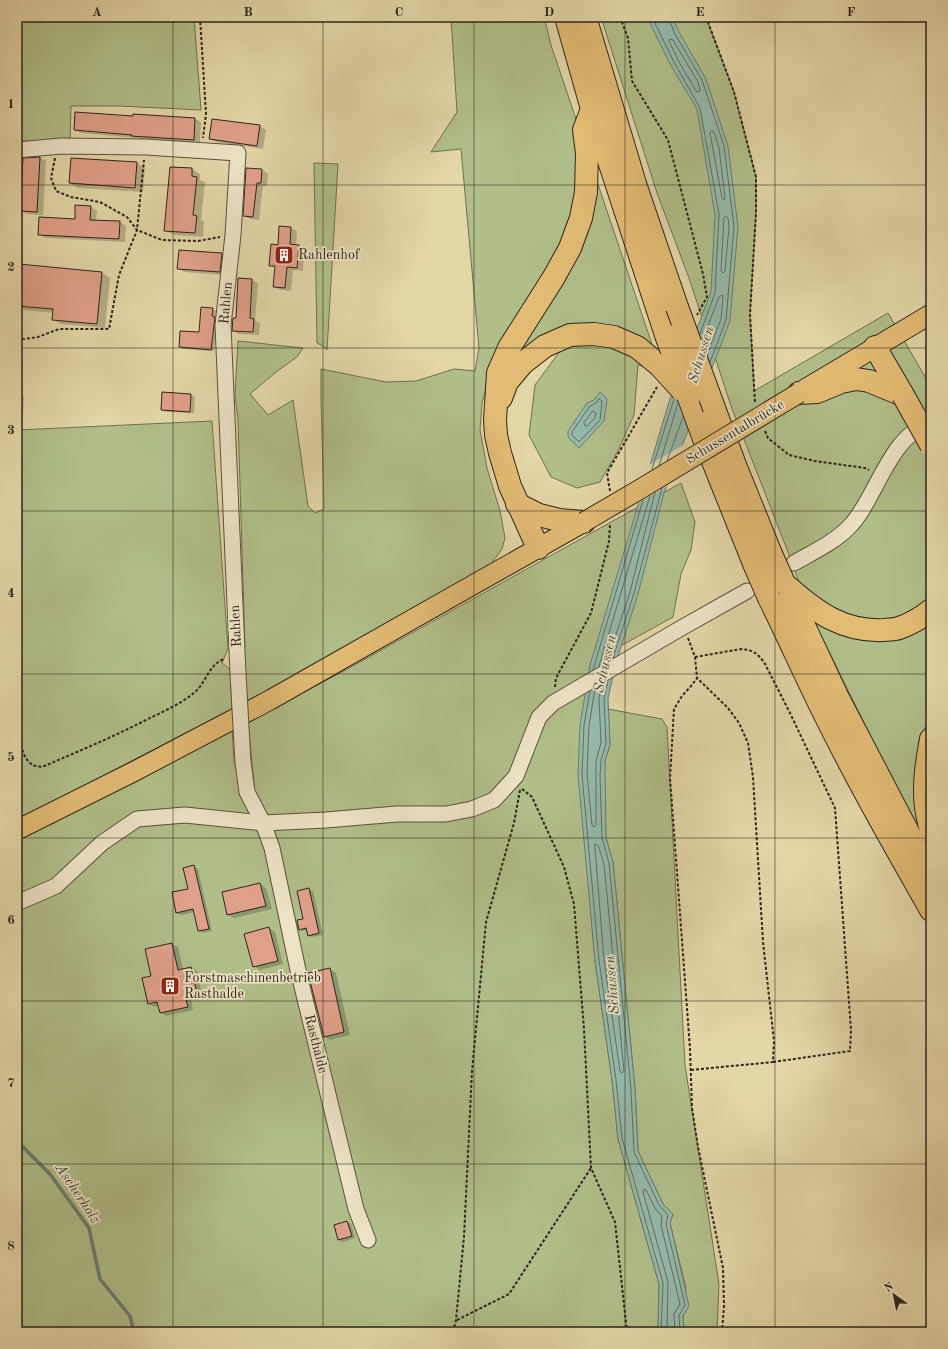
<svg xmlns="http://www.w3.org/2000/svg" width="948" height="1349" font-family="'Old Standard TT',serif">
<rect width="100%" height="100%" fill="#e3d6a7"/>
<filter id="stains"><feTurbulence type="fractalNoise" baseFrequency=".005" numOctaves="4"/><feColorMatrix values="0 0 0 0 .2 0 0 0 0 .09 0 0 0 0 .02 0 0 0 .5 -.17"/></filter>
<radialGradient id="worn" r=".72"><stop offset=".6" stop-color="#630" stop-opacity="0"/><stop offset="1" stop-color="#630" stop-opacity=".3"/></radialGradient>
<g fill="#b0be89" stroke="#6e7152">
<polygon points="17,17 194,17 201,110 119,106 71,106 70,142 17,141"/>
<polygon points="451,17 544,17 551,45 659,365 594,334 488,381 482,403 480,430 487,468 500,511 505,538 502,549 491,564 246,704 241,647 245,647 238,420 235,396 238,341 303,348 297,357 276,372 250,394 268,415 293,400 308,506 315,513 324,509 321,399 321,369 386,382 416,381 454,369 475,371 479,348 461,149 431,152 457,112"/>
<polygon points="601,17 706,17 734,92 756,177 756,213 750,314 754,391 888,313 931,387 931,714 919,742 916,789 923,832 919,829 895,786 811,615 786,547 731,406 689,278 657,193"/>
<polygon points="314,163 338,164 327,350 323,346 317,343"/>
<polygon points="584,340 631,352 647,367 638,365 634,415 618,451 600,482 577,488 551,477 529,435 535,385 560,351"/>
<polygon points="212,421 228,649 222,663 230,669 232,709 17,820 17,430"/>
<polygon points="681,483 695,522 691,550 681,574 673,617 617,648 590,665 588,872 595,961 612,1080 618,1139 659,1284 658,1332 17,1332 17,838 100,799 232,728 234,762 243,798 255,795 248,721 342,672"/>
<polygon points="608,709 662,719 667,727 685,1065 719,1284 717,1332 684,1332 683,1316 686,1288 670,1223 673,1214 663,1204 638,1151 635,1089 613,862 606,838 604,776 605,761 610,745"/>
</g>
<g fill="#95b9a9" stroke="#6b7d70">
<polygon points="647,17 672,17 679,32 706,79 728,146 738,227 730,321 664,493 638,594 617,659 608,698 610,745 605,761 606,838 613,862 635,1089 638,1151 663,1204 673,1214 670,1223 689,1306 683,1316 684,1332 658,1332 659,1284 618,1139 612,1080 595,961 578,775 580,725 590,665 669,402 711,292 715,215 697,109 670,64"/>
<polygon points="600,392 607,399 604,421 579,448 568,437 568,431 587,403 594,400"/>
</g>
<polygon fill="#e3d6a7" points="685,444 669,485 635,505 647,466"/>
<g fill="#0003">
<polygon points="134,117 195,119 201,122 200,143 139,139 136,138 81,133 75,130"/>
<polygon points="213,120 260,126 266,130 263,149 216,142 210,139"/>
<polygon points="40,158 46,161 43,215 27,214 21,211 24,159"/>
<polygon points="137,163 145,168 143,192 78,188 70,183"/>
<polygon points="192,169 200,174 200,180 205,182 201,220 204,221 203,237 174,235 165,230"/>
<polygon points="247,169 262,170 268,174 267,186 263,186 259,220 250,219 244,216"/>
<polygon points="91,207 97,211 96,221 120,222 126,226 125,242 45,238 39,234 76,220"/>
<polygon points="280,227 291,228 297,231 296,246 304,250 303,271 293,270 291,291 280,290 274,287 275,268 270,265 279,246"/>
<polygon points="222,254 228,257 226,275 184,272 178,268"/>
<polygon points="20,266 102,273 110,278 105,328 61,324 53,319 54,313 24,310 17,306"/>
<polygon points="239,279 252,280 258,283 255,321 260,323 259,335 239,334 233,331 236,319"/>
<polygon points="212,309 216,311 215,318 218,319 214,351 183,349 180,347 200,333"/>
<polygon points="17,394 24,396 23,414 17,413"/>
<polygon points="191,395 195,397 194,413 166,412 162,409"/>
<polygon points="194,866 198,869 212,931 203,933 199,931 195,912 181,915 177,913 189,890"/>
<polygon points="260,884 266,888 272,909 234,918 228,915 223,893"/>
<polygon points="309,889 313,891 323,935 312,937 308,935 307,930 303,931 300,929 305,919"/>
<polygon points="269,928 275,932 283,964 260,970 254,966"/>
<polygon points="172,944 178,947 183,970 191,968 197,971 202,996 191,999 193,1010 166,1016 161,1012 159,1006 155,1007 149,1004 152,977"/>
<polygon points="330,969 336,973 350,1035 330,1040 324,1036"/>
<polygon points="347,1222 351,1224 355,1238 343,1242 339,1240 335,1225"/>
</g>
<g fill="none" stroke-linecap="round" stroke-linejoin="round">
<g stroke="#616e62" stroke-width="1">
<polyline points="652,17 674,62 700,108 719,214 715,293 700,334"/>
<polyline points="668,17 675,34 702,80 724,146 734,227 726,320 710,362"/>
<polygon points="670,39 673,40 698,82 700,90 699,92 696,91 678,60 669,41"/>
<polygon points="712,131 714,132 719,148 725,197 724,200 722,198 710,133"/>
<polygon points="726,216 728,218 729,227 725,271 723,273 721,271 724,218"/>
<polyline points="702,341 719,297 722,295 723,297 721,319 707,355"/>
<polygon points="599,399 602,401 600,420 580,441 578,441 572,435 572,432 590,406 596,403"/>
<polygon points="593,411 596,413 595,418 587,426 585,426 584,423"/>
<polyline points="667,461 683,417"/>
<polyline points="659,466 678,403"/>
<polyline points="652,469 674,399"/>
<polyline points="613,658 634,593 662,488"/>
<polyline points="607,662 630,592 655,492"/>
<polyline points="599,666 650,496"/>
<polyline points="593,670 643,500"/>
<polyline points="608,681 604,698 606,744 601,760 600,776 602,838 609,863 631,1090 634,1152 659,1205 668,1215 666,1224 685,1305 679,1315 680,1332"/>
<polyline points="595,688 589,726 587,774 592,825 594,827 596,825 596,761 601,743 599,698 602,684"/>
<polyline points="590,691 584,725 582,775 599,960 616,1080 622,1138 663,1283 661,1332"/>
<polygon points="595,844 598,845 604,864 624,1071 622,1073 620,1071 604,960"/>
<polyline points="667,1332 668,1282 643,1192 644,1189 646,1190 655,1208 662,1217 661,1225 680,1304 674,1314 675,1332"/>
</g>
<polyline stroke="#6b7d70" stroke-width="3.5" points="17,1141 50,1174 89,1228 100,1279 130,1316 134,1332"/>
</g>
<g fill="#dfa089" stroke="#2d241b">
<polygon points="75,112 133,116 133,114 195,118 194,140 131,136 132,135 74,130"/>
<polygon points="212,119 260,125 257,146 209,139"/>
<polygon points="40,157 37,212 20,211 23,158"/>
<polygon points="71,158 137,162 135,188 69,183"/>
<polygon points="170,167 192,168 192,176 197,177 193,215 197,216 195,233 164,231"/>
<polygon points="246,168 262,169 261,183 257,183 253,217 243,216"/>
<polygon points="75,205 91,206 90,220 120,221 119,239 38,235 39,217 75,219"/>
<polygon points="279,226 291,227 290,244 299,245 297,268 287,267 285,288 273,287 275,266 269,266 271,244 278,245"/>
<polygon points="179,250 222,253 220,272 177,269"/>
<polygon points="19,264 102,272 97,324 52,320 53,309 17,306"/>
<polygon points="238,278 252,279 250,318 254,319 253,332 232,331 233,318 236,318"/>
<polygon points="201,307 213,308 212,316 215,317 211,350 179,347 180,331 199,332"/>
<polygon points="162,392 191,394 190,412 161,410"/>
<polygon points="194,865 209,929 198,931 193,909 176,913 172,892 188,889 183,868"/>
<polygon points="260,883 266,906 227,915 222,892"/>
<polygon points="309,888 319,933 308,936 306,928 299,930 297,920 303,919 297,891"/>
<polygon points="269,927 278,961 253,967 244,934"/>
<polygon points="172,943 178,970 191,967 197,993 185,996 188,1007 160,1013 157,1002 148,1004 142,978 151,976 145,949"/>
<polygon points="330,968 344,1032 324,1037 308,973"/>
<polygon points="347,1221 352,1236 338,1240 334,1225"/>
</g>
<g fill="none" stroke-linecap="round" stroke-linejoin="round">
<g stroke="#5a503e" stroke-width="17">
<g id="minor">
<polyline points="17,150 61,146 146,147 238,153 233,235 223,325 238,674"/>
<path d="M794 563C813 552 835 542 850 526 876 499 891 432 930 425"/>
<polyline points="243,762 247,792 263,823 272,848 298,970 337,1131 356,1209 368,1240"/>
<polyline points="17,903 56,886 102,843 137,819 185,815 263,823 326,820 397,814 446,814 472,809 494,800 516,776 539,717 553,703 683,627 747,591"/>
</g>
</g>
<g stroke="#2d241b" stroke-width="21">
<g id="major">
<polyline points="805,389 931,314"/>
<polyline points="17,830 135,771 270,700 584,522"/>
</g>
</g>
<g stroke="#2d241b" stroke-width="24">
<g id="highway">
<polyline points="566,17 592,109 666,335"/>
<polyline points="585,17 636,187 677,307"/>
<polyline points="875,347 903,395"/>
<polyline points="799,393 817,392 841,382 856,379 869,381 903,395"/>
<polyline points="501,398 507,382 523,363 545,346 570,335 594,334 614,337 637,347 659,365"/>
<polyline points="689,398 704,439 755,566"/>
<polyline points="714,408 735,465 771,554"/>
<polyline points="517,504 539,515 559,520 584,522"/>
<polyline points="538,548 510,486 500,453 496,435 495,420 498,373 509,348 554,277 570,248 581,218 586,192 587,153 584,130 592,109"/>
<polyline points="784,583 837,696 931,876"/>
<path d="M788 587C817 613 844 632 884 630 889 629 894 630 899 628 911 624 921 618 931 610"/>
<path d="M769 598C788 636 805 675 824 713 857 780 894 845 931 910"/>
<path d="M931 739C927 761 923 785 926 807 927 815 929 823 931 831"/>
</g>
</g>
<g stroke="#2d241b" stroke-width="2" stroke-dasharray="3 2" stroke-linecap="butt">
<polyline points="200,17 206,114 203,138"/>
<polyline points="620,17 628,38 632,81 668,140 703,274 707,297 697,315"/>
<polyline points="706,17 734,92 756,177 756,213 750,314 755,403"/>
<polyline points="55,158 51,178 56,191 71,197 100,202 127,217 137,230 162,240 198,241 220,237"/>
<polyline points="17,340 38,337 59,329 109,329 119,275 137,230 144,160"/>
<polyline points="765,431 768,438 789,455 815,461 865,468 869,470"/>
<polyline points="610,491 607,473 657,387"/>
<polyline points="688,638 695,657 697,678 692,685 682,696 674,709 670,778 690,1049 692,1108 698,1147 723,1268 724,1306 722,1332"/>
<polyline points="695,657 741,649 749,650 757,654 764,662 790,713 835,808 851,1030 850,1051 773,1062"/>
<polyline points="555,687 556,678 591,613 609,541 610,525"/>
<path d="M17 710C18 725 18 752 30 763 33 766 37 766 42 767 77 752 113 737 148 719 164 711 181 704 195 692 206 683 209 663 225 659"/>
<polyline points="522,789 532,797 564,867 574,904 584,1029 591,1168 615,1222 627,1332"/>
<polyline points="691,1070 773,1062 774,1041 763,942 753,777 748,743 739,723 728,708 697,678"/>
<polyline points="457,1320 509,1294 591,1168"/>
<polyline points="453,1332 456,1320 464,1237 472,1071 486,922 514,823 520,790"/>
</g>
<use href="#minor" stroke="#ede4c6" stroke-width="15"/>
<use href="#major" stroke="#e2bb74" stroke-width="19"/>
<use href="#highway" stroke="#e2bb74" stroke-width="22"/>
<g stroke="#5a503e" stroke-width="17" stroke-linecap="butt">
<polyline id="minor-bridge" points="238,674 243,762"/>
</g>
<g stroke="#2d241b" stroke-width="21" stroke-linecap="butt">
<polyline id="major-bridge" points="584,522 637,491 799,393"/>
</g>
<g stroke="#2d241b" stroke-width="24" stroke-linecap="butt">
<g id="highway-bridge">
<polyline points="677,307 714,408"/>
<polyline points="666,335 689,398"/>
<polyline points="659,365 682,390"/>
<polyline points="903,395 931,445"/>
<polyline points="771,554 784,583"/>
<polyline points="755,566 769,598"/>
</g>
</g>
<use href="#minor-bridge" stroke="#ede4c6" stroke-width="15"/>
<use href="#major-bridge" stroke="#e2bb74" stroke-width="19"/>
<use href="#highway-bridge" stroke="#e2bb74" stroke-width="22"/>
</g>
<path fill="none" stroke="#2d241b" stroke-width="1" stroke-opacity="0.55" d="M173 17V1332M323 17V1332M474 17V1332M625 17V1332M775 17V1332M17 185H931M17 348H931M17 511H931M17 674H931M17 838H931M17 1001H931M17 1164H931"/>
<defs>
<g id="building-square" transform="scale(1)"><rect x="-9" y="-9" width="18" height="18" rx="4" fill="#8f2418" stroke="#ede4c6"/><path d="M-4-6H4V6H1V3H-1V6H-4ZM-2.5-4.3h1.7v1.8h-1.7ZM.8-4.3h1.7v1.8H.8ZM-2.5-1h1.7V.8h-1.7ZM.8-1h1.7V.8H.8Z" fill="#fff"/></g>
</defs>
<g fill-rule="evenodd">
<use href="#building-square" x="284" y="255"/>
<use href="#building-square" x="170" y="986"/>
</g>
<g text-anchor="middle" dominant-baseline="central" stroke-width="3.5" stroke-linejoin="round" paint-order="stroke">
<g font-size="14" fill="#2d241b" stroke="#ede4c6" text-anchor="start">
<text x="298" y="255">Rahlenhof</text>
<text x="184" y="978">Forstmaschinenbetrieb<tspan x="184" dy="16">Rasthalde</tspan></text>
</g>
<g font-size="14" fill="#2d241b" stroke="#ede4c6">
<text transform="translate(226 303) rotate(-85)">Rahlen</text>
<text transform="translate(735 432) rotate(-31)">Schussentalbrücke</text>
<text transform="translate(236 626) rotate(-93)">Rahlen</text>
<text transform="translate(316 1044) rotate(76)">Rasthalde</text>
</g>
<g font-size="15" font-style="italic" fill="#47493e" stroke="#ede4c6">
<text transform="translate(702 355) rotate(-73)">Schussen</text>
<text transform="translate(606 664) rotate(-77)">Schussen</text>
<text transform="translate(613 985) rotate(-95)">Schussen</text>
<text transform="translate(77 1194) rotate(56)">Ascherholz</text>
</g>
</g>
<rect width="948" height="1349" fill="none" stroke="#e3d6a7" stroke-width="44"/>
<g transform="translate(894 1295) rotate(327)" stroke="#ede4c6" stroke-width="3" paint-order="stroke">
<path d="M0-3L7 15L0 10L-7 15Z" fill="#2d241b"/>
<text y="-6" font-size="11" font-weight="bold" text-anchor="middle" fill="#2d241b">N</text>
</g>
<rect x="22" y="22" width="904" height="1305" fill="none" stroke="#2d241b" stroke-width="1.5"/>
<g font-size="13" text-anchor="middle" font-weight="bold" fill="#2d241b">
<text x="97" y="16">A</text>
<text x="248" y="16">B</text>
<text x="399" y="16">C</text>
<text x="549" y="16">D</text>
<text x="700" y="16">E</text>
<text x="851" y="16">F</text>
<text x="11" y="108">1</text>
<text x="11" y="271">2</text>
<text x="11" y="434">3</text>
<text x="11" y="597">4</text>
<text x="11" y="761">5</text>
<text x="11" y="924">6</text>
<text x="11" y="1087">7</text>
<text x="11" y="1250">8</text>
</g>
<rect width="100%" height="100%" filter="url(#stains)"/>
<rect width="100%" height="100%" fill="url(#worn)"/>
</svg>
